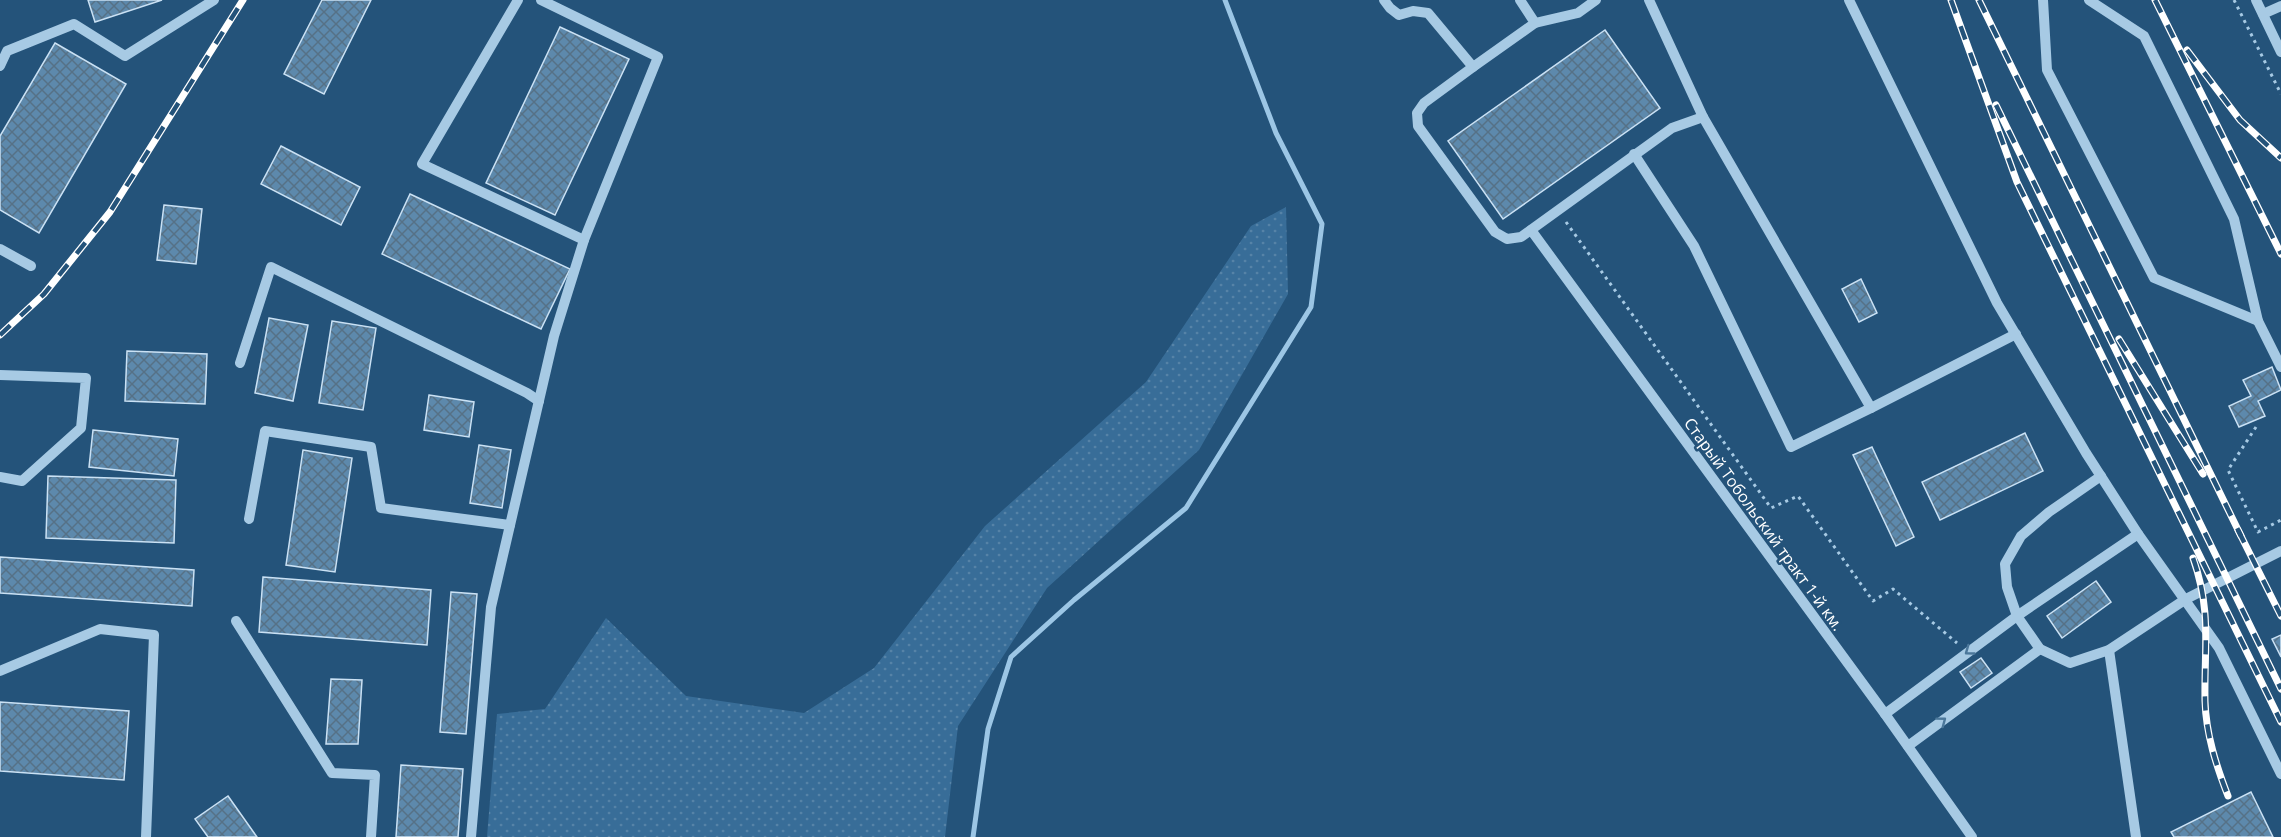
<svg xmlns="http://www.w3.org/2000/svg" width="2281" height="837" font-family="'Open Sans',sans-serif">
<defs>
<pattern id="grass-dots" width="8" height="8" patternUnits="userSpaceOnUse" patternTransform="scale(1.5)"><rect width="8" height="8" fill="#386d98"/><path d="M2 2h.1M6 6h.1" fill="none" stroke="#5683a7" stroke-width="1.8" stroke-linecap="round"/></pattern>
<pattern id="building-cross-hatch" width="8" height="8" patternUnits="userSpaceOnUse" patternTransform="scale(1.5)"><rect width="8" height="8" fill="#5d89ac"/><path d="M0 0l8 8M0 8l8-8" fill="none" stroke="#567186"/></pattern>
</defs>
<rect width="100%" height="100%" fill="#24537a"/>
<polygon fill="url(#grass-dots)" points="1286,207 1288,294 1199,450 1047,588 958,726 945,837 487,837 497,714 545,709 606,618 686,696 804,713 874,668 985,526 1146,382 1251,226"/>
<g fill="none" stroke-linecap="round" stroke-linejoin="round">
<polyline stroke="#9cc6e5" stroke-width="5" points="973,837 988,729 1011,657 1074,600 1186,508 1311,307 1322,224 1276,133 1225,0"/>
</g>
<g fill="url(#building-cross-hatch)" stroke="#cae1f4" stroke-width="1.5">
<polygon points="88,0 162,0 95,22"/>
<polygon points="322,0 371,0 324,94 284,74"/>
<polygon points="560,27 629,59 555,215 486,183"/>
<polygon points="1605,30 1660,108 1503,219 1448,141"/>
<polygon points="55,43 126,84 39,233 0,210 0,136"/>
<polygon points="281,146 360,187 341,225 261,184"/>
<polygon points="410,194 570,269 541,329 382,254"/>
<polygon points="164,205 202,209 196,264 157,260"/>
<polygon points="1861,279 1877,313 1859,322 1842,289"/>
<polygon points="269,318 308,325 293,401 255,393"/>
<polygon points="332,321 376,328 363,410 319,403"/>
<polygon points="127,351 207,354 205,404 125,401"/>
<polygon points="2272,367 2281,390 2258,401 2265,416 2239,427 2229,406 2251,396 2243,380"/>
<polygon points="429,395 474,402 469,437 424,430"/>
<polygon points="93,430 178,439 174,476 89,467"/>
<polygon points="2025,433 2043,471 1940,520 1922,482"/>
<polygon points="479,445 511,450 502,508 470,503"/>
<polygon points="1872,447 1914,537 1896,546 1853,455"/>
<polygon points="303,450 352,458 335,572 286,565"/>
<polygon points="48,476 176,480 174,543 46,538"/>
<polygon points="0,557 194,570 192,606 0,593"/>
<polygon points="263,577 431,590 427,645 259,632"/>
<polygon points="2096,581 2111,602 2062,638 2047,616"/>
<polygon points="451,592 477,594 466,734 440,732"/>
<polygon points="2281,635 2281,657 2272,639"/>
<polygon points="1981,658 1992,673 1971,688 1960,672"/>
<polygon points="331,679 362,680 358,744 326,744"/>
<polygon points="0,702 129,711 124,780 0,771"/>
<polygon points="401,765 463,769 458,837 396,837"/>
<polygon points="2251,792 2273,837 2174,837 2171,832"/>
<polygon points="228,796 257,837 208,837 195,819"/>
</g>
<g fill="none" stroke-linecap="round" stroke-linejoin="round">
<g stroke="#a7cae4" stroke-width="3" stroke-dasharray="3 4.5" stroke-linecap="butt">
<polyline points="2234,0 2281,94"/>
<polyline points="1566,222 1771,508 1798,496 1873,601 1893,589 1957,643"/>
<polyline points="2256,427 2228,470 2258,532 2281,520"/>
</g>
<g stroke="#a7cae4" stroke-width="10">
<polyline points="518,0 422,164 584,240"/>
<polyline points="1384,0 1390,8 1399,15 1413,11 1428,13 1473,67 1424,103 1417,113 1418,126 1495,232 1507,239 1521,237 1672,128 1703,117"/>
<polyline points="1649,0 1703,117 1871,408 2016,334"/>
<polyline points="1849,0 1997,303 2086,453 2138,534 2219,648 2281,774"/>
<polyline points="2043,0 2047,70 2154,278 2258,321"/>
<polyline points="2089,0 2144,36 2234,219 2258,321 2281,367"/>
<polyline points="2256,0 2281,52"/>
<polyline points="2263,14 2281,6"/>
<polyline points="1535,23 1578,13 1596,0"/>
<polyline points="0,66 7,51 74,24 125,56 214,0"/>
<polyline points="1473,67 1535,23 1520,0"/>
<polyline points="1634,154 1694,246 1791,447 1871,408"/>
<polyline points="1531,230 1885,714 1972,837"/>
<polyline points="0,249 31,266"/>
<polyline points="240,363 271,267 527,393 539,401"/>
<polyline points="0,375 86,378 81,428 22,481 0,477"/>
<polyline points="2101,476 2049,512 2021,536 2005,564 2007,587 2017,616 2040,649 2070,663 2109,650 2186,599 2281,551"/>
<polyline points="249,519 265,431 371,447 381,508 510,525"/>
<polyline points="236,621 332,773 375,775 371,837"/>
<polyline points="2109,650 2136,837"/>
<polyline points="0,671 100,629 154,635 146,837"/>
<polyline points="1885,714 2017,616 2138,534"/>
<polyline points="1908,746 2040,649"/>
<polyline points="471,837 491,607 554,336 584,240 658,57 541,0"/>
</g>
<g stroke="#fff" stroke-width="7">
<g id="rail">
<polyline points="1951,0 2017,182 2281,722"/>
<polyline points="1979,0 2241,536"/>
<polyline points="2155,0 2281,254"/>
<polyline points="2187,50 2240,120 2281,158"/>
<polyline points="1996,105 2281,689"/>
<polyline points="0,335 44,294 110,212 243,0"/>
<polyline points="2119,339 2203,474"/>
<polyline points="2238,530 2281,616"/>
<path d="M2193 558C2212 612 2204 646 2205 701 2206 734 2216 765 2228 796"/>
</g>
</g>
<use href="#rail" stroke="#24537a" stroke-width="4.5" stroke-dasharray="14" stroke-linecap="butt"/>
</g>
<defs><path id="oneway-chevron" d="M-2-3.5L2.5 0L-2 3.5" fill="none" stroke-width="1.6" stroke-linecap="round" stroke-linejoin="round" transform="scale(1.5)"/></defs>
<g stroke="#4b779a">
<use href="#oneway-chevron" transform="translate(1969 651) rotate(144)"/>
<use href="#oneway-chevron" transform="translate(1942 721) rotate(-37)"/>
</g>
<g text-anchor="middle" dominant-baseline="central" stroke-width="5" stroke-linejoin="round" paint-order="stroke">
<g font-size="16" fill="#fff" stroke="#24537a">
<text transform="translate(1764 524) rotate(54)">Старый Тобольский тракт 1-й км.</text>
</g>
</g>
</svg>
